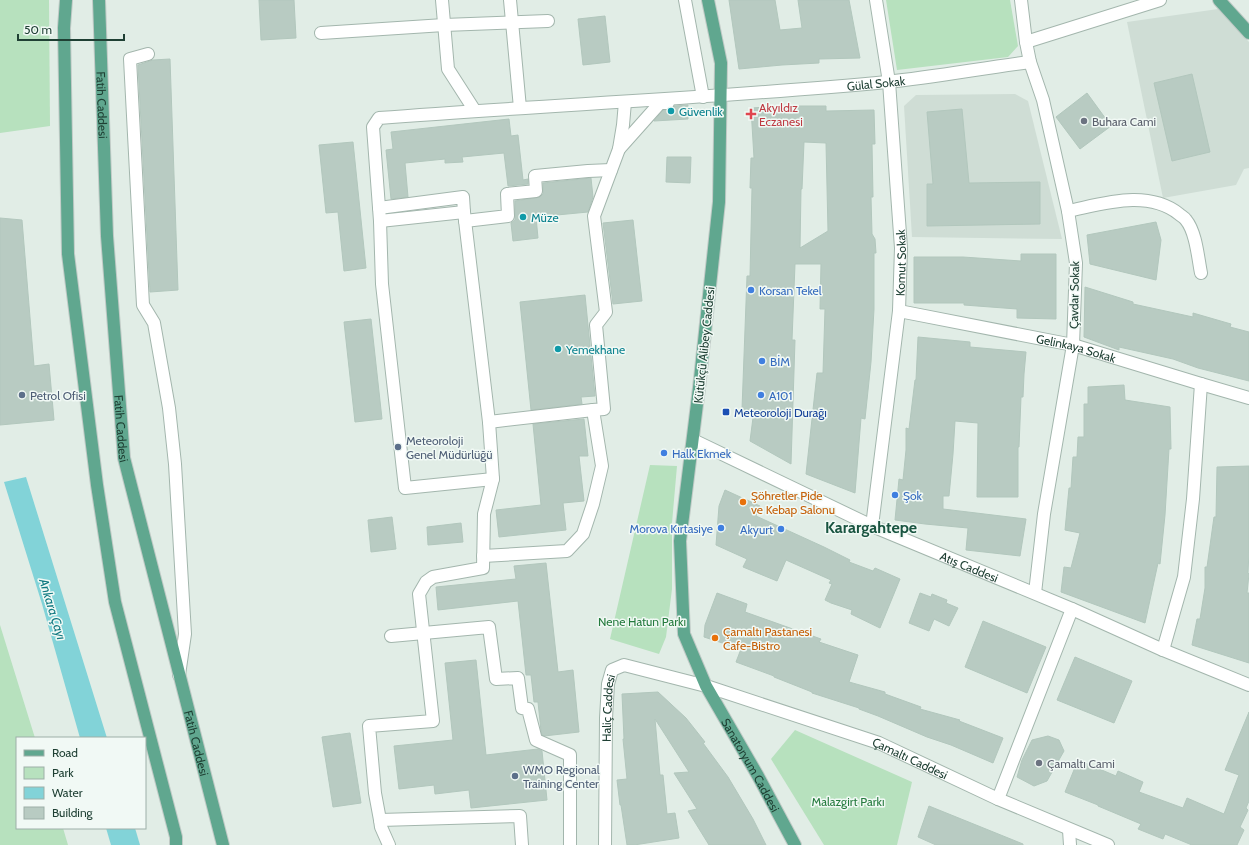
<svg xmlns="http://www.w3.org/2000/svg" width="1249" height="845" font-family="Cabin,sans-serif">
<rect width="100%" height="100%" fill="#e1ede6"/>
<g fill="#cfddd5">
<polygon points="1218,9 1249,42 1249,168 1244,169 1236,185 1163,198 1127,22"/>
<polygon points="1015,94 1028,101 1062,239 912,237 904,106 916,95"/>
</g>
<g fill="#b7e1be">
<polygon points="0,0 49,0 50,126 0,133"/>
<polygon points="886,0 1010,0 1018,46 1008,57 897,70"/>
<polygon points="650,465 677,466 672,523 672,589 666,637 659,654 610,639"/>
<polygon points="0,625 35,738 17,738 17,828 63,828 68,845 0,845"/>
<polygon points="795,730 912,782 897,845 824,845 771,759"/>
</g>
<g fill="#82d3d8">
<polygon points="26,477 107,738 80,738 42,604 4,482"/>
<polygon points="106,828 135,828 140,845 111,845"/>
</g>
<g fill="#b8cbc2" stroke="#b2c7bd" fill-rule="evenodd">
<polygon points="259,0 294,0 296,38 261,40"/>
<polygon points="729,0 775,0 780,30 802,28 798,0 849,0 860,58 819,59 819,63 782,65 739,69"/>
<polygon points="605,16 610,62 583,65 578,19"/>
<polygon points="170,59 178,290 150,292 138,65 153,60"/>
<polygon points="1192,74 1210,152 1172,161 1154,83"/>
<polygon points="1087,93 1111,126 1080,149 1056,117"/>
<polygon points="688,105 688,119 654,121 663,110 671,110 675,106"/>
<path d="M784 106H826V111L874 110 875 144H872L873 197H871L872 234 875 239 876 253H874V309L871 362 865 419 861 418 855 493 806 474 817 373H823L825 309H820L821 264H795L792 340H795L791 464 750 441 754 410 742 409 747 276H750L752 188H750L751 158H754L751 108ZM804 142 826 143 828 231 800 248 801 189H802Z"/>
<polygon points="962,109 969,183 1040,182 1040,224 927,226 927,184 933,184 927,112"/>
<polygon points="509,119 511,136 518,135 523,180 528,179 528,184 508,186 504,153 462,157 463,162 445,163 445,159 405,163 408,197 391,199 386,150 393,149 391,132"/>
<polygon points="353,142 366,268 344,271 338,212 326,213 319,145"/>
<polygon points="667,157 691,157 690,183 666,182"/>
<polygon points="591,178 593,197 588,212 536,217 538,238 513,241 511,223 515,220 515,201 540,197 543,194 543,183"/>
<polygon points="0,218 22,220 34,366 49,364 54,420 0,425"/>
<polygon points="633,220 642,301 613,304 603,223"/>
<polygon points="1156,222 1161,240 1156,280 1090,264 1087,235"/>
<polygon points="1021,254 1056,254 1056,319 1017,318 1017,309 964,305 964,303 914,303 914,257 963,257 1021,261"/>
<polygon points="1085,287 1133,302 1133,304 1193,317 1193,313 1231,324 1230,327 1249,332 1249,381 1198,368 1173,359 1119,347 1119,350 1084,337"/>
<polygon points="585,295 595,396 581,397 582,404 531,410 520,302"/>
<polygon points="371,319 382,419 355,422 344,322"/>
<polygon points="918,337 970,342 970,347 1026,352 1024,374 1023,397 1021,397 1019,447 1018,447 1018,497 977,497 978,423 955,421 953,454 949,496 943,496 943,509 1026,519 1020,556 966,550 968,528 925,524 895,520 899,479 903,480 906,450 906,428 909,429 915,380 916,380"/>
<polygon points="1124,385 1125,400 1170,407 1171,449 1169,449 1165,515 1160,564 1158,563 1145,623 1061,592 1064,567 1071,568 1080,533 1065,530 1069,488 1071,488 1073,457 1077,457 1078,437 1084,437 1084,404 1088,404 1088,387"/>
<polygon points="584,419 588,456 579,456 584,501 563,503 566,530 499,537 496,510 541,505 533,424"/>
<polygon points="1249,466 1249,551 1248,573 1249,574 1247,593 1249,593 1249,663 1192,645 1197,619 1200,619 1205,588 1205,567 1207,567 1214,517 1216,517 1217,467"/>
<polygon points="725,490 760,506 756,516 824,547 850,560 849,562 873,571 875,568 900,579 880,628 851,614 852,610 831,603 825,600 832,584 829,583 831,580 786,560 777,581 743,567 747,559 716,545 719,506"/>
<polygon points="392,517 396,549 371,552 368,520"/>
<polygon points="461,523 463,542 428,545 427,527"/>
<polygon points="546,563 558,672 573,670 579,732 544,736 542,735 541,731 538,702 534,702 531,675 526,675 518,601 438,610 436,587 516,579 514,566"/>
<polygon points="717,593 747,604 745,612 821,639 819,642 858,655 849,682 885,692 885,694 921,707 920,709 960,720 959,721 1003,738 993,763 951,745 927,737 878,716 859,709 859,708 812,693 812,692 774,677 774,676 736,662 741,649 704,637 705,625"/>
<polygon points="920,593 931,597 932,594 947,600 946,603 958,608 949,626 934,619 929,631 909,623"/>
<polygon points="983,621 1046,647 1027,693 965,667"/>
<polygon points="1075,657 1132,681 1114,723 1057,700"/>
<polygon points="476,660 486,755 538,749 542,751 547,800 471,808 469,790 435,794 434,785 399,789 394,746 453,740 445,663"/>
<polygon points="658,692 686,718 705,742 703,743 728,777 753,819 766,845 709,845 688,811 697,809 674,773 689,772 655,719 660,775 663,775 667,814 675,813 679,838 634,845 627,845 621,805 620,805 617,780 627,779 623,739 624,739 622,694"/>
<polygon points="1249,712 1249,801 1246,808 1248,810 1240,827 1244,830 1237,845 1192,845 1165,834 1163,839 1138,829 1141,824 1098,806 1098,805 1065,792 1078,760 1116,776 1118,771 1143,782 1139,792 1183,808 1187,798 1224,814 1239,775 1225,770"/>
<polygon points="350,733 361,803 333,807 322,737"/>
<polygon points="1048,736 1059,740 1064,751 1047,781 1034,786 1017,777 1022,760 1032,740"/>
<polygon points="929,806 1023,844 1023,845 936,845 918,837"/>
</g>
<g fill="none" stroke-linecap="round" stroke-linejoin="round">
<g stroke="#a3b6ad" stroke-width="14">
<g id="minor">
<polyline points="442,0 448,69 475,111"/>
<polyline points="510,0 520,108"/>
<polyline points="685,0 703,97"/>
<polyline points="1021,0 1026,42 1030,62 1043,100 1068,211 1076,263 1073,345 1044,514 1035,593"/>
<polyline points="321,33 444,25 548,21"/>
<polyline points="1026,42 1160,0"/>
<polyline points="148,54 130,59 143,305 154,323 169,408 175,464 185,634 179,675"/>
<polyline points="619,149 660,103 668,103"/>
<polyline points="379,208 463,197 464,212 489,422 493,479 484,514 483,568 433,577 426,582 419,594 433,721 369,726 375,793 380,820 381,827 389,845"/>
<path d="M1068 211C1103 204 1147 189 1179 214 1181 216 1184 217 1186 220 1196 232 1198 258 1201 273"/>
<polyline points="380,221 464,212"/>
<polyline points="465,221 508,216 507,194 536,191 535,176 588,171 611,170"/>
<path id="s1" d="M899 311 1073 345 1201 384 1249 398"/>
<polyline points="489,422 593,410"/>
<path id="s2" d="M693 440 872 526 1072 609 1163 650 1249 685"/>
<path id="s3" d="M493 479 405 488 382 284 380 221 373 127 379 118C548 105 718 98 887 82 935 77 983 68 1030 62"/>
<path id="s4" d="M872 526 899 311 901 248 889 82 876 0"/>
<polyline points="483,556 567,551 583,534 593,504 602,466 593,410 604,409 596,325 606,312 594,216 619,149 623,125 625,102"/>
<polyline points="391,636 489,627 496,679 518,678 522,708 528,709 536,740 570,755 570,845"/>
<polyline points="1163,650 1184,577 1193,499 1201,384"/>
<polyline points="998,799 1072,609"/>
<polyline points="380,820 520,816 522,845"/>
<polyline points="1069,830 1070,845"/>
<path id="s5" d="M605 845 606 718 608 684 612 670 624 665 706 686 879 743 998 799 1108 845"/>
</g>
</g>
<g stroke="#c0cac6" stroke-width="14">
<g id="major">
<polyline points="66,0 64,28 68,254 97,485 115,602 176,837 176,845"/>
<path id="s6" d="M99 0 107 236 124 458 223 845"/>
<path id="s7" d="M708 0 721 63 719 202 699 388 680 541 684 634 706 686 758 776 795 845"/>
<polyline points="1219,0 1249,33"/>
</g>
</g>
<use href="#minor" stroke="#fff" stroke-width="12"/>
<use href="#major" stroke="#60a78f" stroke-width="12"/>
</g>
<g fill="#0f9aa8" stroke="#f1f9f5" stroke-width="1.5">
<circle cx="671" cy="111" r="4"/>
<circle cx="523" cy="217" r="4"/>
<circle cx="558" cy="349" r="4"/>
</g>
<path fill="#e0444e" stroke="#f1f9f5" stroke-width="1.5" d="M749 108h4v4h4v4h-4v4h-4v-4h-4v-4h4z"/>
<g fill="#6b7280" stroke="#f1f9f5" stroke-width="1.5">
<circle cx="1084" cy="121" r="4"/>
<circle cx="1039" cy="763" r="4"/>
</g>
<g fill="#3f7fe0" stroke="#f1f9f5" stroke-width="1.5">
<circle cx="751" cy="290" r="4"/>
<circle cx="762" cy="361" r="4"/>
<circle cx="761" cy="395" r="4"/>
<circle cx="664" cy="453" r="4"/>
<circle cx="895" cy="495" r="4"/>
<circle cx="721" cy="528" r="4"/>
<circle cx="781" cy="529" r="4"/>
</g>
<g fill="#5c6f8a" stroke="#f1f9f5" stroke-width="1.5">
<circle cx="22" cy="395" r="4"/>
<circle cx="398" cy="447" r="4"/>
<circle cx="515" cy="776" r="4"/>
</g>
<rect fill="#1a4fb4" stroke="#f1f9f5" stroke-width="1.5" x="722" y="408" width="8" height="8" rx="2"/>
<g fill="#e8710a" stroke="#f1f9f5" stroke-width="1.5">
<circle cx="743" cy="502" r="4"/>
<circle cx="715" cy="638" r="4"/>
</g>
<g text-anchor="middle" dominant-baseline="central" stroke-width="3" stroke-linejoin="round" paint-order="stroke">
<g font-size="12" fill="#1f4034" stroke="#f1f9f5">
<text stroke="none"><textPath href="#s3" startOffset="960">Gülal Sokak</textPath></text>
<text stroke="none"><textPath href="#s6" startOffset="105">Fatih Caddesi</textPath></text>
<text stroke="none"><textPath href="#s4" startOffset="265">Komut Sokak</textPath></text>
<text transform="translate(1074 295) rotate(-89)">Çavdar Sokak</text>
<text transform="translate(704 345) rotate(-84)">Kütükçü Alibey Caddesi</text>
<text stroke="none"><textPath href="#s1" startOffset="181">Gelinkaya Sokak</textPath></text>
<text stroke="none"><textPath href="#s6" startOffset="429">Fatih Caddesi</textPath></text>
<text stroke="none"><textPath href="#s2" startOffset="304">Atış Caddesi</textPath></text>
<text stroke="none"><textPath href="#s5" startOffset="137">Haliç Caddesi</textPath></text>
<text stroke="none"><textPath href="#s6" startOffset="753">Fatih Caddesi</textPath></text>
<text stroke="none"><textPath href="#s5" startOffset="490">Çamaltı Caddesi</textPath></text>
<text stroke="none"><textPath href="#s7" startOffset="785">Sanatoryum Caddesi</textPath></text>
</g>
<g font-size="12" fill="#be3a42" stroke="#f1f9f5" text-anchor="start">
<text x="759" y="107">Akyıldız<tspan x="759" dy="14">Eczanesi</tspan></text>
</g>
<g font-size="12" fill="#0d838f" stroke="#f1f9f5" text-anchor="start">
<text x="679" y="111">Güvenlik</text>
<text x="531" y="217">Müze</text>
<text x="566" y="349">Yemekhane</text>
</g>
<g font-size="12" fill="#5b616d" stroke="#f1f9f5" text-anchor="start">
<text x="1092" y="121">Buhara Cami</text>
<text x="1047" y="763">Çamaltı Cami</text>
</g>
<g font-size="12" fill="#366cbe" stroke="#f1f9f5" text-anchor="start">
<text x="759" y="290">Korsan Tekel</text>
<text x="770" y="361">BİM</text>
<text x="769" y="395">A101</text>
<text x="672" y="453">Halk Ekmek</text>
<text x="903" y="495">Şok</text>
<text x="713" y="528" text-anchor="end">Morova Kırtasiye</text>
<text x="773" y="529" text-anchor="end">Akyurt</text>
</g>
<g font-size="12" fill="#4e5e75" stroke="#f1f9f5" text-anchor="start">
<text x="30" y="395">Petrol Ofisi</text>
<text x="406" y="440">Meteoroloji<tspan x="406" dy="14">Genel Müdürlüğü</tspan></text>
<text x="523" y="769">WMO Regional<tspan x="523" dy="14">Training Center</tspan></text>
</g>
<g font-size="12" fill="#164399" stroke="#f1f9f5" text-anchor="start">
<text x="734" y="412">Meteoroloji Durağı</text>
</g>
<g font-size="12" fill="#c56008" stroke="#f1f9f5" text-anchor="start">
<text x="751" y="495">Şöhretler Pide<tspan x="751" dy="14">ve Kebap Salonu</tspan></text>
<text x="723" y="631">Çamaltı Pastanesi<tspan x="723" dy="14">Cafe-Bistro</tspan></text>
</g>
<g font-size="12" fill="#257b3e" stroke="#f1f9f5">
<text x="642" y="621">Nene Hatun Parkı</text>
<text x="848" y="801">Malazgirt Parkı</text>
</g>
<g font-size="13" font-style="italic" fill="#127a82" stroke="#f1f9f5">
<text transform="translate(53 609) rotate(73)">Ankara Çayı</text>
</g>
<g font-size="16" font-weight="bold" fill="#195440" stroke="#f1f9f5">
<text x="871" y="527">Karargahtepe</text>
</g>
</g>
<rect x="16" y="737" width="130" height="92" fill="#f1f9f5" stroke="#9dafa8"/>
<rect x="24" y="750" width="20" height="6" fill="#60a78f" stroke="#9dafa8"/>
<text x="52" y="757" font-size="12" fill="#1f4034">Road</text>
<rect x="24" y="767" width="20" height="12" fill="#b7e1be" stroke="#9dafa8"/>
<text x="52" y="777" font-size="12" fill="#1f4034">Park</text>
<rect x="24" y="787" width="20" height="12" fill="#82d3d8" stroke="#9dafa8"/>
<text x="52" y="797" font-size="12" fill="#1f4034">Water</text>
<rect x="24" y="807" width="20" height="12" fill="#b8cbc2" stroke="#9dafa8"/>
<text x="52" y="817" font-size="12" fill="#1f4034">Building</text>
<path d="M18 34v6h106v-6" fill="none" stroke="#1f4034" stroke-width="2"/>
<text x="24" y="34" font-size="12" fill="#1f4034" stroke="#f1f9f5" stroke-width="3" paint-order="stroke">50 m</text>
</svg>
